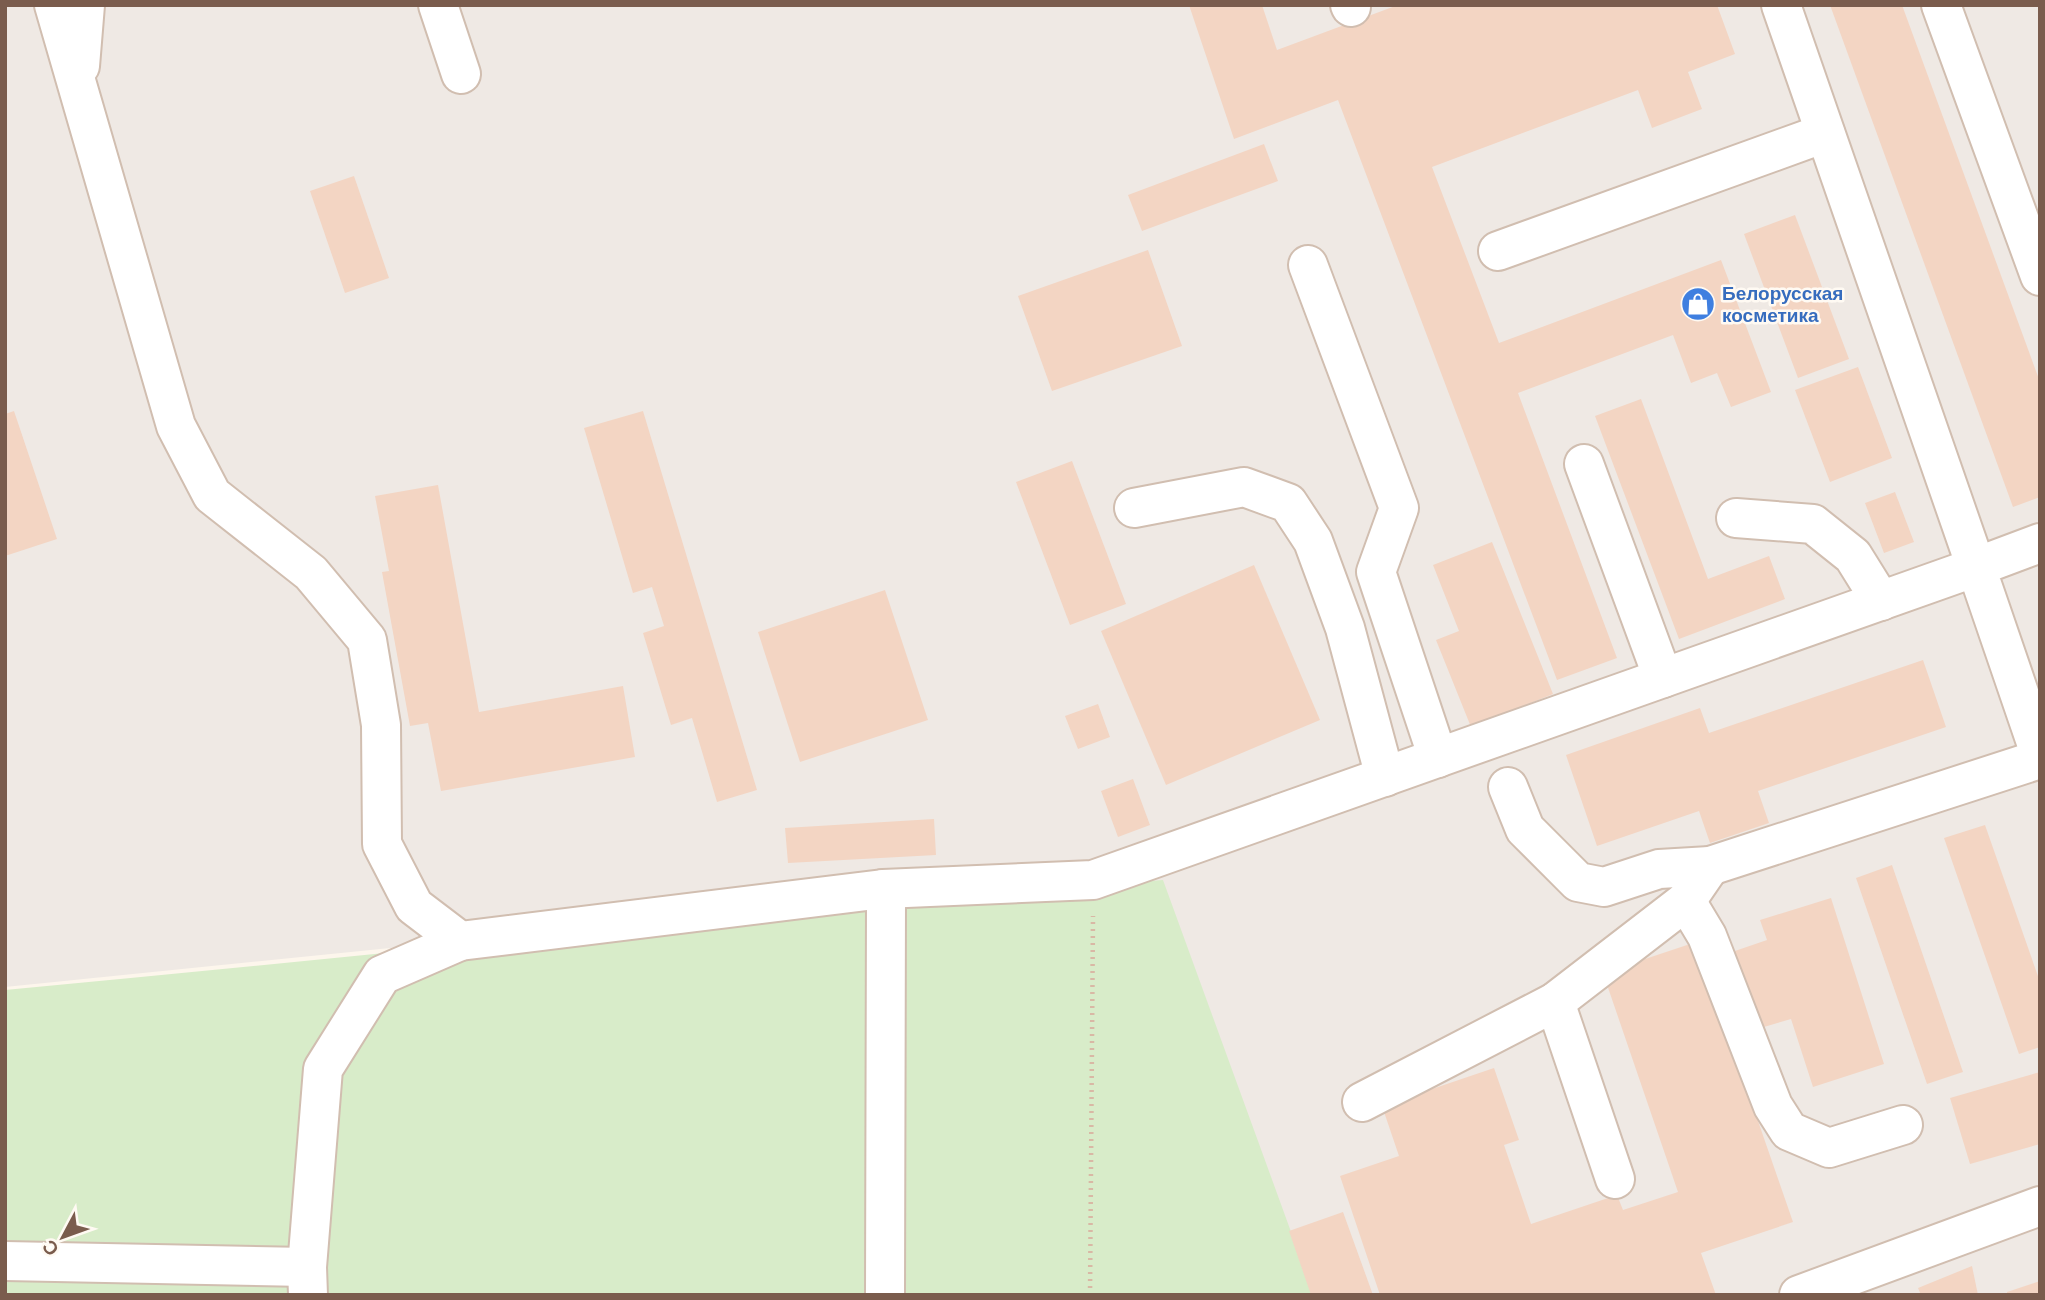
<svg xmlns="http://www.w3.org/2000/svg" width="2045" height="1300" font-family="Helvetica,sans-serif">
<rect width="100%" height="100%" fill="#fdf6ec"/>
<polygon fill="#efe9e4" points="5,5 2040,5 2040,1295 1314,1295 460,941 5,987"/>
<path fill="#d8ecc9" d="M1163 880 1314 1295H5V990C391 954 776 911 1163 880Z"/>
<g fill="#f3d5c3">
<polygon points="1189,5 1262,5 1277,50 1398,5 1717,5 1735,54 1688,72 1702,109 1652,128 1638,90 1432,167 1499,343 1721,260 1771,392 1731,407 1717,373 1691,383 1673,335 1518,393 1617,658 1557,680 1338,100 1234,139"/>
<polygon points="1830,5 1902,5 2040,382 2040,497 2013,507"/>
<polygon points="1264,144 1278,181 1142,231 1128,195"/>
<polygon points="354,176 389,278 345,293 310,191"/>
<polygon points="1795,215 1849,359 1798,378 1744,234"/>
<polygon points="1148,250 1182,346 1052,391 1018,296"/>
<polygon points="1858,367 1892,458 1830,482 1795,390"/>
<polygon points="1641,399 1708,579 1769,556 1785,599 1679,639 1595,416"/>
<polygon points="14,411 57,539 5,556 5,414"/>
<polygon points="643,411 757,790 717,802 692,718 671,725 643,633 664,626 652,587 633,593 584,428"/>
<polygon points="1072,461 1126,604 1070,625 1016,482"/>
<polygon points="438,485 479,712 623,686 635,757 441,791 428,723 410,726 382,572 389,571 375,496"/>
<polygon points="1895,492 1914,542 1884,553 1865,503"/>
<polygon points="1492,542 1553,694 1471,727 1436,640 1459,631 1433,565"/>
<polygon points="1254,565 1320,720 1166,785 1101,631"/>
<polygon points="885,590 928,720 800,762 758,632"/>
<polygon points="1923,660 1946,727 1758,791 1769,823 1710,843 1699,811 1597,846 1566,755 1700,708 1709,733"/>
<polygon points="1098,704 1110,737 1078,749 1065,716"/>
<polygon points="1133,779 1150,825 1118,837 1101,791"/>
<polygon points="934,819 936,855 788,863 785,828"/>
<polygon points="1985,825 2040,982 2040,1047 2019,1054 1944,838"/>
<polygon points="1892,865 1963,1072 1927,1084 1856,878"/>
<polygon points="1831,898 1884,1064 1813,1087 1791,1019 1757,1029 1732,952 1767,940 1760,920"/>
<polygon points="1696,942 1793,1222 1701,1253 1716,1295 1380,1295 1340,1176 1399,1156 1382,1106 1494,1068 1519,1140 1504,1145 1531,1224 1617,1195 1623,1210 1678,1192 1603,973"/>
<polygon points="2040,1072 2040,1144 1970,1164 1950,1098"/>
<polygon points="1343,1212 1373,1295 1311,1295 1289,1231"/>
<polygon points="1972,1266 1978,1295 1921,1295 1918,1288"/>
<polygon points="2040,1281 2040,1295 2007,1295 2007,1292"/>
</g>
<g fill="none" stroke-linecap="round" stroke-linejoin="round">
<g stroke="#d1beb0" stroke-width="42">
<g id="minor">
<polyline points="54,5 176,426 212,495 311,573 367,640 381,725 382,844 414,906 460,941 883,889 1093,880 1976,567 1781,5"/>
<polyline points="438,5 461,74"/>
<polyline points="1350,5 1351,7"/>
<polyline points="1941,5 2040,276"/>
<polyline points="80,66 85,5"/>
<polyline points="1498,251 1825,133"/>
<polyline points="1308,265 1399,508 1376,572 1438,758"/>
<polyline points="1584,464 1663,678"/>
<polyline points="1134,508 1244,487 1288,503 1313,541 1345,628 1385,777"/>
<polyline points="1736,518 1813,524 1853,556 1881,601"/>
<polyline points="2040,543 1976,567 2040,754"/>
<polyline points="1508,787 1525,829 1578,882 1604,887 1659,869 1710,866 2040,759"/>
<polyline points="883,889 886,902 885,1295"/>
<polyline points="1686,901 1707,936 1773,1106 1789,1131 1829,1148 1903,1125"/>
<polyline points="1555,1002 1615,1179"/>
<polyline points="1362,1102 1555,1002 1686,901 1710,866"/>
<polyline points="5,1261 307,1267"/>
<polyline points="308,1295 307,1267 323,1069 382,975 460,941"/>
<polyline points="1799,1295 2040,1206"/>
</g>
</g>
<polyline stroke="#d9b8a5" stroke-width="4.5" stroke-dasharray="2 5" stroke-linecap="butt" points="1090,1295 1093,916"/>
<use href="#minor" stroke="#fff" stroke-width="38"/>
</g>
<defs>
<g id="shop-disc" transform="scale(1.75)"><circle r="9.5" fill="#3f7fe0" stroke="#fffaf3"/><path d="M-5-2.5h2.3a2.7 3.5 0 0 1 5.4 0H5L5.5 6h-11ZM-1.5-2.5h3a1.5 2.3 0 0 0-3 0Z" fill="#fff"/></g>
</defs>
<g fill-rule="evenodd">
<use href="#shop-disc" x="1698" y="304"/>
</g>
<g text-anchor="middle" dominant-baseline="central" stroke-width="5" stroke-linejoin="round" paint-order="stroke">
<g font-size="19" font-weight="bold" fill="#366cbe" stroke="#fffaf3" text-anchor="start">
<text x="1722" y="293">Белорусская<tspan x="1722" dy="22">косметика</tspan></text>
</g>
</g>
<rect width="2045" height="1300" fill="none" stroke="#7a5c4d" stroke-width="14"/>
<g transform="translate(63 1237) rotate(229)" stroke="#fffaf3" stroke-width="5" paint-order="stroke">
<path d="M0-5L12 26L0 18L-12 26Z" fill="#7a5c4d"/>
<text y="-10" font-size="19" font-weight="bold" text-anchor="middle" fill="#7a5c4d">С</text>
</g>
</svg>
